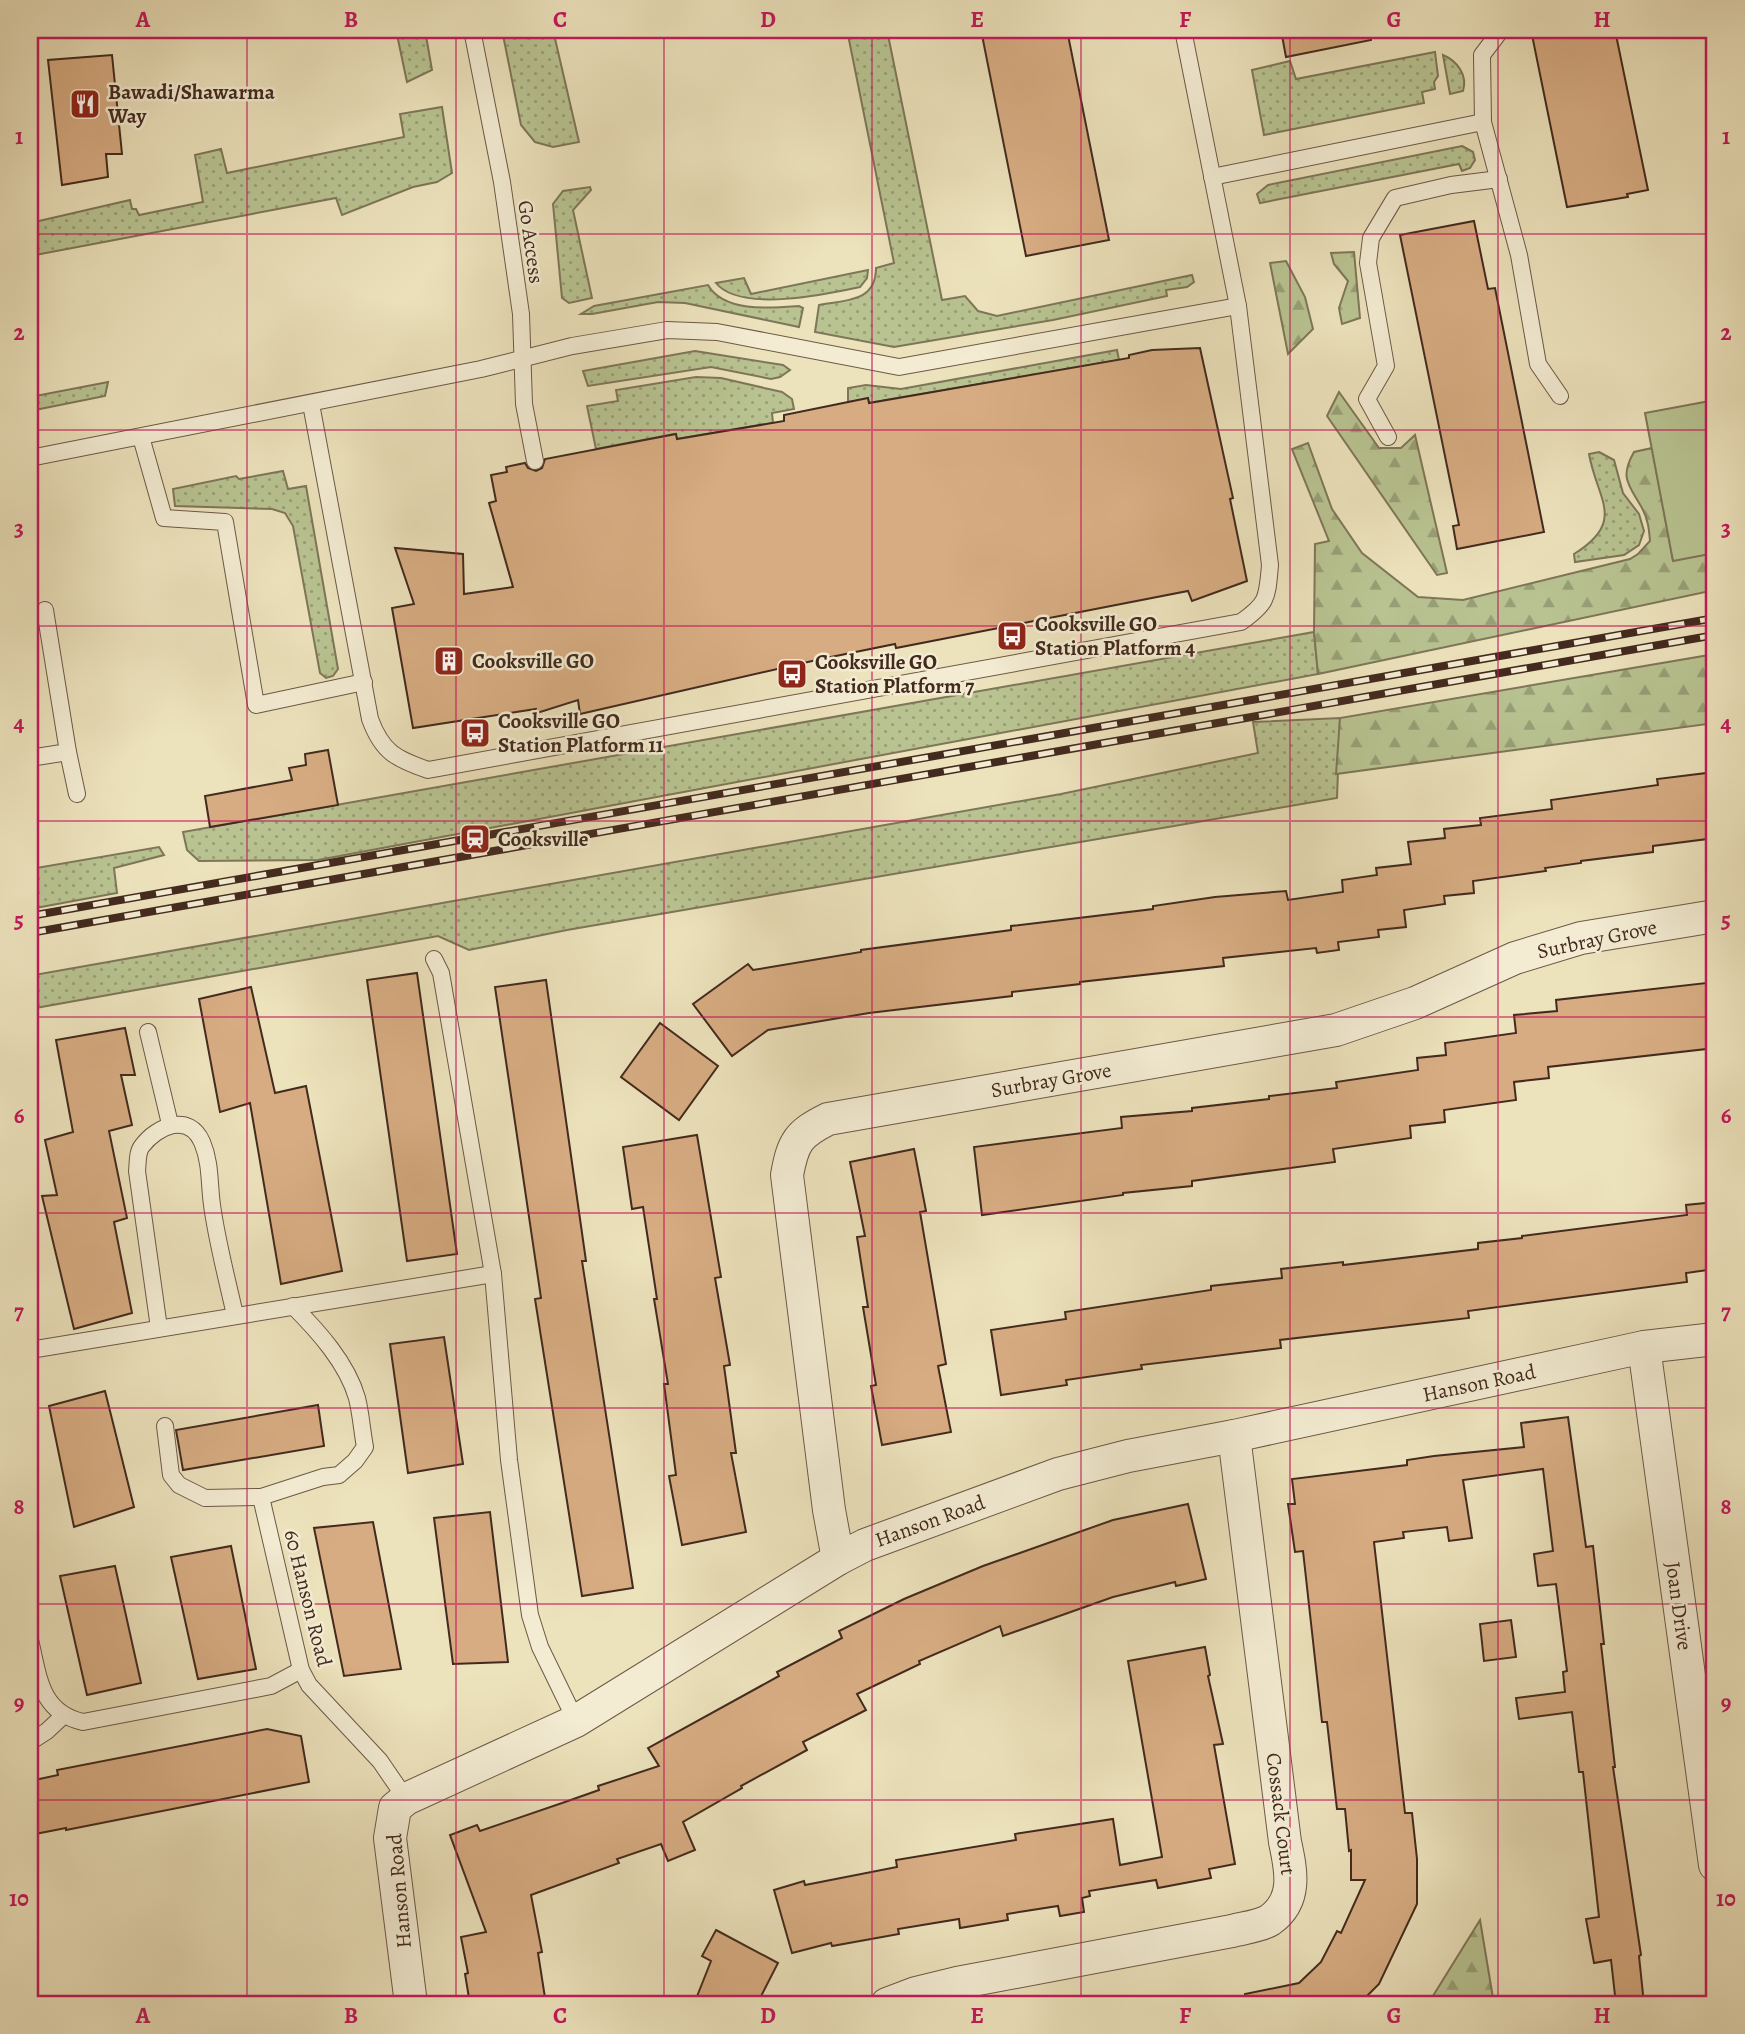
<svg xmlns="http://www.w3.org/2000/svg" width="1745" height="2034" font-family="Alegreya,serif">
<defs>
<pattern id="green-dots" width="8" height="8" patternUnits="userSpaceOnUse" patternTransform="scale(1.75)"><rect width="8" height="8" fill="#b8c391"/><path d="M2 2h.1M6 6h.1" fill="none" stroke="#979f76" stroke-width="1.8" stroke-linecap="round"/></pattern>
<pattern id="forest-firs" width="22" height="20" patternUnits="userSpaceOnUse" patternTransform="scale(1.75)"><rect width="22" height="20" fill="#b8c391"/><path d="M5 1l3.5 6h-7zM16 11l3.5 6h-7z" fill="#979f76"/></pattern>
</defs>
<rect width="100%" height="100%" fill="#ece2bc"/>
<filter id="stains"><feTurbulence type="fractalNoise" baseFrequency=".00286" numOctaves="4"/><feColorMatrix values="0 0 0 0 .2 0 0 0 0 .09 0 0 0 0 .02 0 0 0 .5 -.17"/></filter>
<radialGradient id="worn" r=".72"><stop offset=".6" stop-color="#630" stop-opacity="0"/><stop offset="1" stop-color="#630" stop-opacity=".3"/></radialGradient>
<g fill="url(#green-dots)" stroke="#7e7658" stroke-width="2">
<polygon points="396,30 425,30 432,70 407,82"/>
<polygon points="502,30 553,30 579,142 553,147 535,142 521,125"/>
<path d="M847 30H887L942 300 965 296 978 311 997 316 1192 275 1194 282 1187 287 1166 290 1167 296 1053 320 894 347 815 332 819 305C846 300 876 302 876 268L894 263Z"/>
<polygon points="1435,52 1438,76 1434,82 1435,89 1422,92 1424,103 1264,135 1252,70 1290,61 1296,79"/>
<path d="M1443 55C1457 61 1468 75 1463 91L1450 94Z"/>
<polygon points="442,107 452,173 437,182 413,187 342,215 336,198 30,256 30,223 130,200 132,209 136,209 139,215 203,202 195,155 221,149 227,173 404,137 400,114"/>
<polygon points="1462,146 1473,152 1475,160 1470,168 1462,171 1459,164 1260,203 1257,194 1268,185"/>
<polygon points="590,187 591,190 573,210 592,298 569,303 562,298 553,204 563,191"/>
<path d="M868 270 867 278 860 287C828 294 740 313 716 283L744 278 751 294Z"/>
<path d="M708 285C724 313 772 308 799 306L803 308 799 327 685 303 658 302 592 314H581L594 306Z"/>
<polygon points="1117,350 1119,360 869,403 868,399 848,402 848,388 866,385 901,389"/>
<polygon points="695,351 783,365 790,370 780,377 771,379 711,367 588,386 583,371"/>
<polygon points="696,377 721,378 782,392 792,399 794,409 772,413 773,423 677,439 675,434 596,449 587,406 618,401 616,390"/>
<polygon points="108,382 105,396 30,411 30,397"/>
<path d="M1599 452 1614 460 1623 493 1639 514 1644 531 1639 545 1624 555 1575 562 1574 554C1627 521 1597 500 1589 454Z"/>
<polygon points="283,471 288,489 306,486 338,669 333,676 326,678 320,673 293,526 285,513 272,509 175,506 173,489 236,476 239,479"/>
<polygon points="1314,632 1318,674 318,860 199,861 187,850 183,832"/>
<polygon points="1340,718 1337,798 567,930 469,950 438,936 30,1009 30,993 35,991 34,975 1061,794 1258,753 1253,722"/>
<polygon points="159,847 164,855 114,868 117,893 30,909 30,869"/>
</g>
<g fill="url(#forest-firs)" stroke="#7e7658" stroke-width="2">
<polygon points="1354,252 1360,318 1342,324 1339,308 1348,281 1334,264 1331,253"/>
<polygon points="1286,261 1305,297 1313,329 1288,354 1270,263"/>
<polygon points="1339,392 1379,448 1401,448 1415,435 1447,573 1437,575 1327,416"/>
<path d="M1308 443 1332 509 1362 553 1418 597 1463 600 1630 559 1638 554 1650 541C1649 529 1648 519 1642 508 1629 485 1619 478 1634 452L1652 448 1673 560 1715 553V590L1318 674 1314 632 1315 544 1329 541 1292 449Z"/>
<polygon points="1715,654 1715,723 1336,774 1340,718"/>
<polygon points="1480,1920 1494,2004 1428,2004"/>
</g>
<polygon fill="#b8c391" stroke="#7e7658" stroke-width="2" points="1715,400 1715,553 1673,561 1645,413"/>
<g fill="#d7ac82" stroke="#432a1e" stroke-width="2">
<polygon points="981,30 1067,30 1109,240 1026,256"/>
<polygon points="1281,30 1370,30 1371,40 1286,57"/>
<polygon points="1531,30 1615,30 1648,190 1627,194 1628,197 1567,207"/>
<polygon points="112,55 122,154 106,154 108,177 62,185 48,60"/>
<polygon points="1474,221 1488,289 1495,288 1544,532 1457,549 1453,526 1459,525 1400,235"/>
<polygon points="1200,348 1233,498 1230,499 1247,581 1192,601 1188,591 896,648 895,644 821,659 580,714 578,700 537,713 536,709 413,728 392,608 414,604 395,548 463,554 464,594 513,587 489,503 496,501 491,475 507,472 506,467 525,463 528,468 536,471 542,468 545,459 676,434 677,439 784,421 784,415 868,398 869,403 1129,358 1129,355 1152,350"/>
<polygon points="328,750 338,805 210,827 205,796 292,780 289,768 306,765 305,754"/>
<polygon points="1715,772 1715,838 1653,846 1653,852 1581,861 1581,863 1545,868 1546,871 1473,881 1474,893 1444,896 1445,904 1404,910 1406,927 1378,930 1379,937 1338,942 1339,950 1317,953 1316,948 1223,958 1224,966 1080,982 1080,984 1012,992 1012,996 869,1013 768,1030 732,1056 693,1004 748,964 753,970 861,952 861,950 1011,930 1011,926 1153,909 1153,906 1215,897 1286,891 1288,900 1343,892 1342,880 1377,875 1376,868 1411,864 1408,842 1445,838 1444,829 1481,825 1480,818 1552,809 1551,800 1658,785 1657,779"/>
<polygon points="417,973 457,1254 407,1261 367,980"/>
<polygon points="546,980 586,1261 582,1261 633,1588 582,1596 535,1299 541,1298 495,987"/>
<polygon points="1715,982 1715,1048 1548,1067 1549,1078 1514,1082 1516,1100 1444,1110 1445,1122 1410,1126 1411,1138 1333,1149 1335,1162 1192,1181 1192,1186 1123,1193 1123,1195 982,1215 974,1147 1122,1128 1121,1117 1192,1111 1192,1108 1269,1099 1269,1096 1337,1088 1336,1082 1418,1070 1417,1058 1446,1055 1445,1043 1516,1033 1514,1015 1557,1011 1556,1000"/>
<polygon points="251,987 275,1093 306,1086 342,1271 281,1284 250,1103 220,1112 199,999"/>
<polygon points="660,1023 718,1066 679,1120 621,1077"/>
<polygon points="125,1028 135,1075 121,1075 132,1125 109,1131 127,1218 114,1222 132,1313 74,1329 42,1196 57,1195 45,1140 73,1132 56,1040"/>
<polygon points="697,1135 721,1277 715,1278 730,1365 724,1366 736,1453 731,1453 746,1532 682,1545 669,1476 676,1475 664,1384 668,1384 654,1299 657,1299 643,1207 632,1209 623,1147"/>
<polygon points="914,1149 926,1211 920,1212 946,1364 938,1366 951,1432 882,1445 871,1386 876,1385 863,1307 868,1307 857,1237 865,1236 850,1162"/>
<polygon points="1715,1202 1715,1269 1686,1273 1687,1282 1468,1311 1469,1318 1280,1340 1281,1348 1141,1365 1142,1369 1066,1380 1067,1385 1001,1395 991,1330 1066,1319 1065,1312 1211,1290 1211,1286 1282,1278 1281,1269 1343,1262 1343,1265 1478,1249 1478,1243 1522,1238 1522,1236 1687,1215 1686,1205"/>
<polygon points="444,1337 463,1464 408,1473 390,1344"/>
<polygon points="105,1391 134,1507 74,1527 49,1406"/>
<polygon points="318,1405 324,1446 183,1470 176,1430"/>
<polygon points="1568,1417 1586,1547 1593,1546 1604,1644 1601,1644 1615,1767 1613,1767 1641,1955 1639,1956 1644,2004 1616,2004 1611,1960 1594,1963 1586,1919 1599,1917 1583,1772 1579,1772 1572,1712 1519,1719 1516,1698 1565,1692 1563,1672 1567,1671 1556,1584 1538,1586 1534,1554 1553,1551 1543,1469 1463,1480 1472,1538 1449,1541 1447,1527 1403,1532 1404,1538 1374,1542 1405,1813 1412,1813 1417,1859 1417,1904 1379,1984 1359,2004 1246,2004 1245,1994 1299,1983 1321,1962 1337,1931 1341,1933 1365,1880 1351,1880 1351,1850 1349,1851 1345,1809 1337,1809 1327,1722 1322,1722 1303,1551 1295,1552 1288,1504 1295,1504 1292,1479 1407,1465 1407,1460 1434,1456 1524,1447 1521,1423"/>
<polygon points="1188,1504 1206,1579 1176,1586 1175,1582 1113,1597 1003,1636 1000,1626 919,1661 920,1664 857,1694 866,1710 803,1742 807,1750 741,1786 742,1788 683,1822 695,1850 668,1861 661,1844 617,1859 619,1863 531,1895 542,1952 538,1953 546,2004 470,2004 465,1974 468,1973 461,1937 486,1932 450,1835 477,1825 480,1831 565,1802 599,1790 598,1786 659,1766 648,1748 779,1676 777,1672 842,1638 839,1631 904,1599 983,1566 1113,1520"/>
<polygon points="490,1512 508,1662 453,1664 434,1518"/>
<polygon points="373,1522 401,1669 344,1676 314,1528"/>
<polygon points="231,1546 256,1669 198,1679 171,1557"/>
<polygon points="115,1566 141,1683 87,1695 60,1576"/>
<polygon points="1511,1620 1516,1657 1484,1661 1480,1624"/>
<polygon points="1205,1647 1210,1675 1208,1676 1223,1744 1214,1745 1235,1864 1209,1869 1211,1878 1158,1888 1156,1880 1089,1891 1090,1896 1082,1898 1084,1912 1060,1916 1058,1906 1007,1914 1008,1920 960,1928 959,1919 898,1929 899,1934 832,1946 831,1943 792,1953 774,1890 804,1881 805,1885 897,1867 896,1860 1016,1840 1015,1834 1113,1819 1120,1865 1162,1857 1128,1661"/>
<polygon points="267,1729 301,1736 309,1782 66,1830 66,1828 30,1835 30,1781 58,1775 57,1770"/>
<polygon points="716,1930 778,1963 757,2004 694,2004 711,1961 702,1956"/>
</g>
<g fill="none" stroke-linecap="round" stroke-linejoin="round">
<g stroke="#6d5846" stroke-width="18">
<g id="service">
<polyline points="472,30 502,182 521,314 524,404 535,461"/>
<polyline points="1501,30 1482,55 1483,122 1519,255 1538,364 1560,396"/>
<polyline points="1212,177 1483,122"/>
<path d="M311 404 370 719C382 752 396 759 428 770L1241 622C1268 603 1267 598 1270 565L1238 306 1183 30"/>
<polyline points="141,437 164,518 225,522 256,705 364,682"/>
<polyline points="1388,437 1367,399 1386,366 1368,263 1371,238 1395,198 1451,185 1499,179"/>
<polyline points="30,458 481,369 572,346 667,330 717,332 899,367 1238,306"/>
<polyline points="68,752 77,794"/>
<polyline points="30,758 68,752 45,610"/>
<polyline points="434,959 441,973 493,1274 509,1460 530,1615 540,1647 576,1721"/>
<polyline points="148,1032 170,1124"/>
<path d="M159 1328 137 1171C138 1163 137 1152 142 1146 157 1126 189 1112 202 1142 211 1163 209 1184 212 1205 217 1242 227 1279 235 1315"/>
<polyline points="30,1350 493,1274"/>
<path d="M165 1426 171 1475 179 1485 205 1498 261 1497 323 1477 339 1475 355 1461 365 1447C362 1431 361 1414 357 1398 347 1363 318 1331 293 1306"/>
<polyline points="261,1497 301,1670 309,1685 380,1761 406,1799"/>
<path d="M30 1640C39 1677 40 1712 83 1722L271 1686 301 1670"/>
<polyline points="30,1742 47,1731 63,1716"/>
</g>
</g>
<g stroke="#6d5846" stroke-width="34">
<g id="minor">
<polyline points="1644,1347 1715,1865"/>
<path d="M838 1559 829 1510 787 1175C793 1142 798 1134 828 1119L1336 1030 1415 1003 1515 958 1581 938 1715 916"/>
<polyline points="411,2004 390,1838 395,1808 406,1799 576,1721 838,1559 865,1545 1058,1474 1128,1456 1234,1436 1644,1347 1715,1339"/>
<path d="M887 2004 916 1993 957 1983 1232 1931C1243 1928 1261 1926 1270 1920 1298 1900 1291 1870 1285 1842L1234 1436"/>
</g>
</g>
<use href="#service" stroke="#f3ecd3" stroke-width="16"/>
<use href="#minor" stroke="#f3ecd3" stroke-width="32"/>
<g stroke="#432a1e" stroke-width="8">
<g id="rail">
<polyline points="30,916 1715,618"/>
<polyline points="30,933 1715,635"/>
</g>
</g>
<use href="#rail" stroke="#f3ecd3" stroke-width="5" stroke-dasharray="16" stroke-linecap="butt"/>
</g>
<path fill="none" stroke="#c2185b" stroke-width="2" stroke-opacity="0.55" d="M247 30V2004M456 30V2004M664 30V2004M872 30V2004M1081 30V2004M1290 30V2004M1498 30V2004M30 234H1715M30 430H1715M30 626H1715M30 821H1715M30 1017H1715M30 1213H1715M30 1408H1715M30 1604H1715M30 1800H1715"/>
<defs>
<g id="restaurant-square" transform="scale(1.575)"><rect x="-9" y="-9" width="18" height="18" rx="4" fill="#8f2418" stroke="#f3ecd3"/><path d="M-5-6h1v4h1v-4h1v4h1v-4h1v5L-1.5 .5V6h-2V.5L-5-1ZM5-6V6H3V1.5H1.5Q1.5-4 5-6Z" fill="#fff"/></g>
<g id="bus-square" transform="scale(1.575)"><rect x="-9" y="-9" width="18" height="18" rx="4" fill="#8f2418" stroke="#f3ecd3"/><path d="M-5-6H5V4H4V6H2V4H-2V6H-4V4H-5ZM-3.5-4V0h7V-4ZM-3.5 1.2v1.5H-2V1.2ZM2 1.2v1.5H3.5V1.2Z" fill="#fff"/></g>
<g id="building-square" transform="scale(1.575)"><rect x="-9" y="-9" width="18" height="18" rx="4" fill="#8f2418" stroke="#f3ecd3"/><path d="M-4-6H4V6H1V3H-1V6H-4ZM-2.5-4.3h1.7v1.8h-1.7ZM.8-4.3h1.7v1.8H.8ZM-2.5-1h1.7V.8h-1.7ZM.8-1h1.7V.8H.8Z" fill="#fff"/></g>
<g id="station-square" transform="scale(1.575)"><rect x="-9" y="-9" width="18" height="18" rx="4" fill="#8f2418" stroke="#f3ecd3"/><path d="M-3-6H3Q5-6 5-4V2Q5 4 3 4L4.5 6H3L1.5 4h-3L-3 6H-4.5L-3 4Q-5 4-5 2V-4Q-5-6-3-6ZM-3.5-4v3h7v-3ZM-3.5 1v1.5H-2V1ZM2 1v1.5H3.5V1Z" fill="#fff"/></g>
</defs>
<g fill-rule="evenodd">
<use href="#restaurant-square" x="85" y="104"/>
<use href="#bus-square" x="1012" y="636"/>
<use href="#building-square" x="449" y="661"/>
<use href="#bus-square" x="792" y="674"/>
<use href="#bus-square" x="475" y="733"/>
<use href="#station-square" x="475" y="839"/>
</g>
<g text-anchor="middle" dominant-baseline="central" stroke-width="5" stroke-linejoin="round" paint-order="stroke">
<g font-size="21" font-weight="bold" fill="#432a1e" stroke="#f3ecd3" text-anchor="start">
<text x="108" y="92">Bawadi/Shawarma<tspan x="108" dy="24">Way</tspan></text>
<text x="1035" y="624">Cooksville GO<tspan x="1035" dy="24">Station Platform 4</tspan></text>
<text x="472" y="661">Cooksville GO</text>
<text x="815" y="662">Cooksville GO<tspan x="815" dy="24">Station Platform 7</tspan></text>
<text x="498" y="721">Cooksville GO<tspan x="498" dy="24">Station Platform 11</tspan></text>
<text x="498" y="839">Cooksville</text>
</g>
<g font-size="21" fill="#432a1e" stroke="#f3ecd3">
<text transform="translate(531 242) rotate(82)">Go Access</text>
<text transform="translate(1597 939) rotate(-12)">Surbray Grove</text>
<text transform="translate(1051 1080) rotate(-10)">Surbray Grove</text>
<text transform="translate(1479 1383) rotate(-12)">Hanson Road</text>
<text transform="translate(930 1521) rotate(-20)">Hanson Road</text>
<text transform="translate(308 1598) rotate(76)">60 Hanson Road</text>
<text transform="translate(1679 1606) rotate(82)">Joan Drive</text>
<text transform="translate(1281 1814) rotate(83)">Cossack Court</text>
<text transform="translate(399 1891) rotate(-95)">Hanson Road</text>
</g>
</g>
<rect width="1745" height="2034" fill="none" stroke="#ece2bc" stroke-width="77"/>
<rect x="38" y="38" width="1668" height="1958" fill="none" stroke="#c2185b" stroke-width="2.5"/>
<g font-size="23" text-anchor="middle" font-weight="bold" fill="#c2185b">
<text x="143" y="27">A</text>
<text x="351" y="27">B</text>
<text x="560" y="27">C</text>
<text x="768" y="27">D</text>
<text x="977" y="27">E</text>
<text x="1185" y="27">F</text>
<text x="1394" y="27">G</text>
<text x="1602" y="27">H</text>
<text x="19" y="144">1</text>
<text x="1726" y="144">1</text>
<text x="19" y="340">2</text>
<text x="1726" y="340">2</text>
<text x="19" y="536">3</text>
<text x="1726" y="536">3</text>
<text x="19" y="731">4</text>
<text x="1726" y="731">4</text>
<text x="19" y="927">5</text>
<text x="1726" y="927">5</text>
<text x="19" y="1123">6</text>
<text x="1726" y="1123">6</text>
<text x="19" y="1319">7</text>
<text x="1726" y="1319">7</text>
<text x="19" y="1514">8</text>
<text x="1726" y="1514">8</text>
<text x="19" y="1710">9</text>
<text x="1726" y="1710">9</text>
<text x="19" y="1906">10</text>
<text x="1726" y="1906">10</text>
<text x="143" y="2023">A</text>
<text x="351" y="2023">B</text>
<text x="560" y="2023">C</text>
<text x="768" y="2023">D</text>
<text x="977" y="2023">E</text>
<text x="1185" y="2023">F</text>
<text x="1394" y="2023">G</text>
<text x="1602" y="2023">H</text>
</g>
<rect width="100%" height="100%" filter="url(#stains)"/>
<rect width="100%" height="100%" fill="url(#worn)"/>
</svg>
